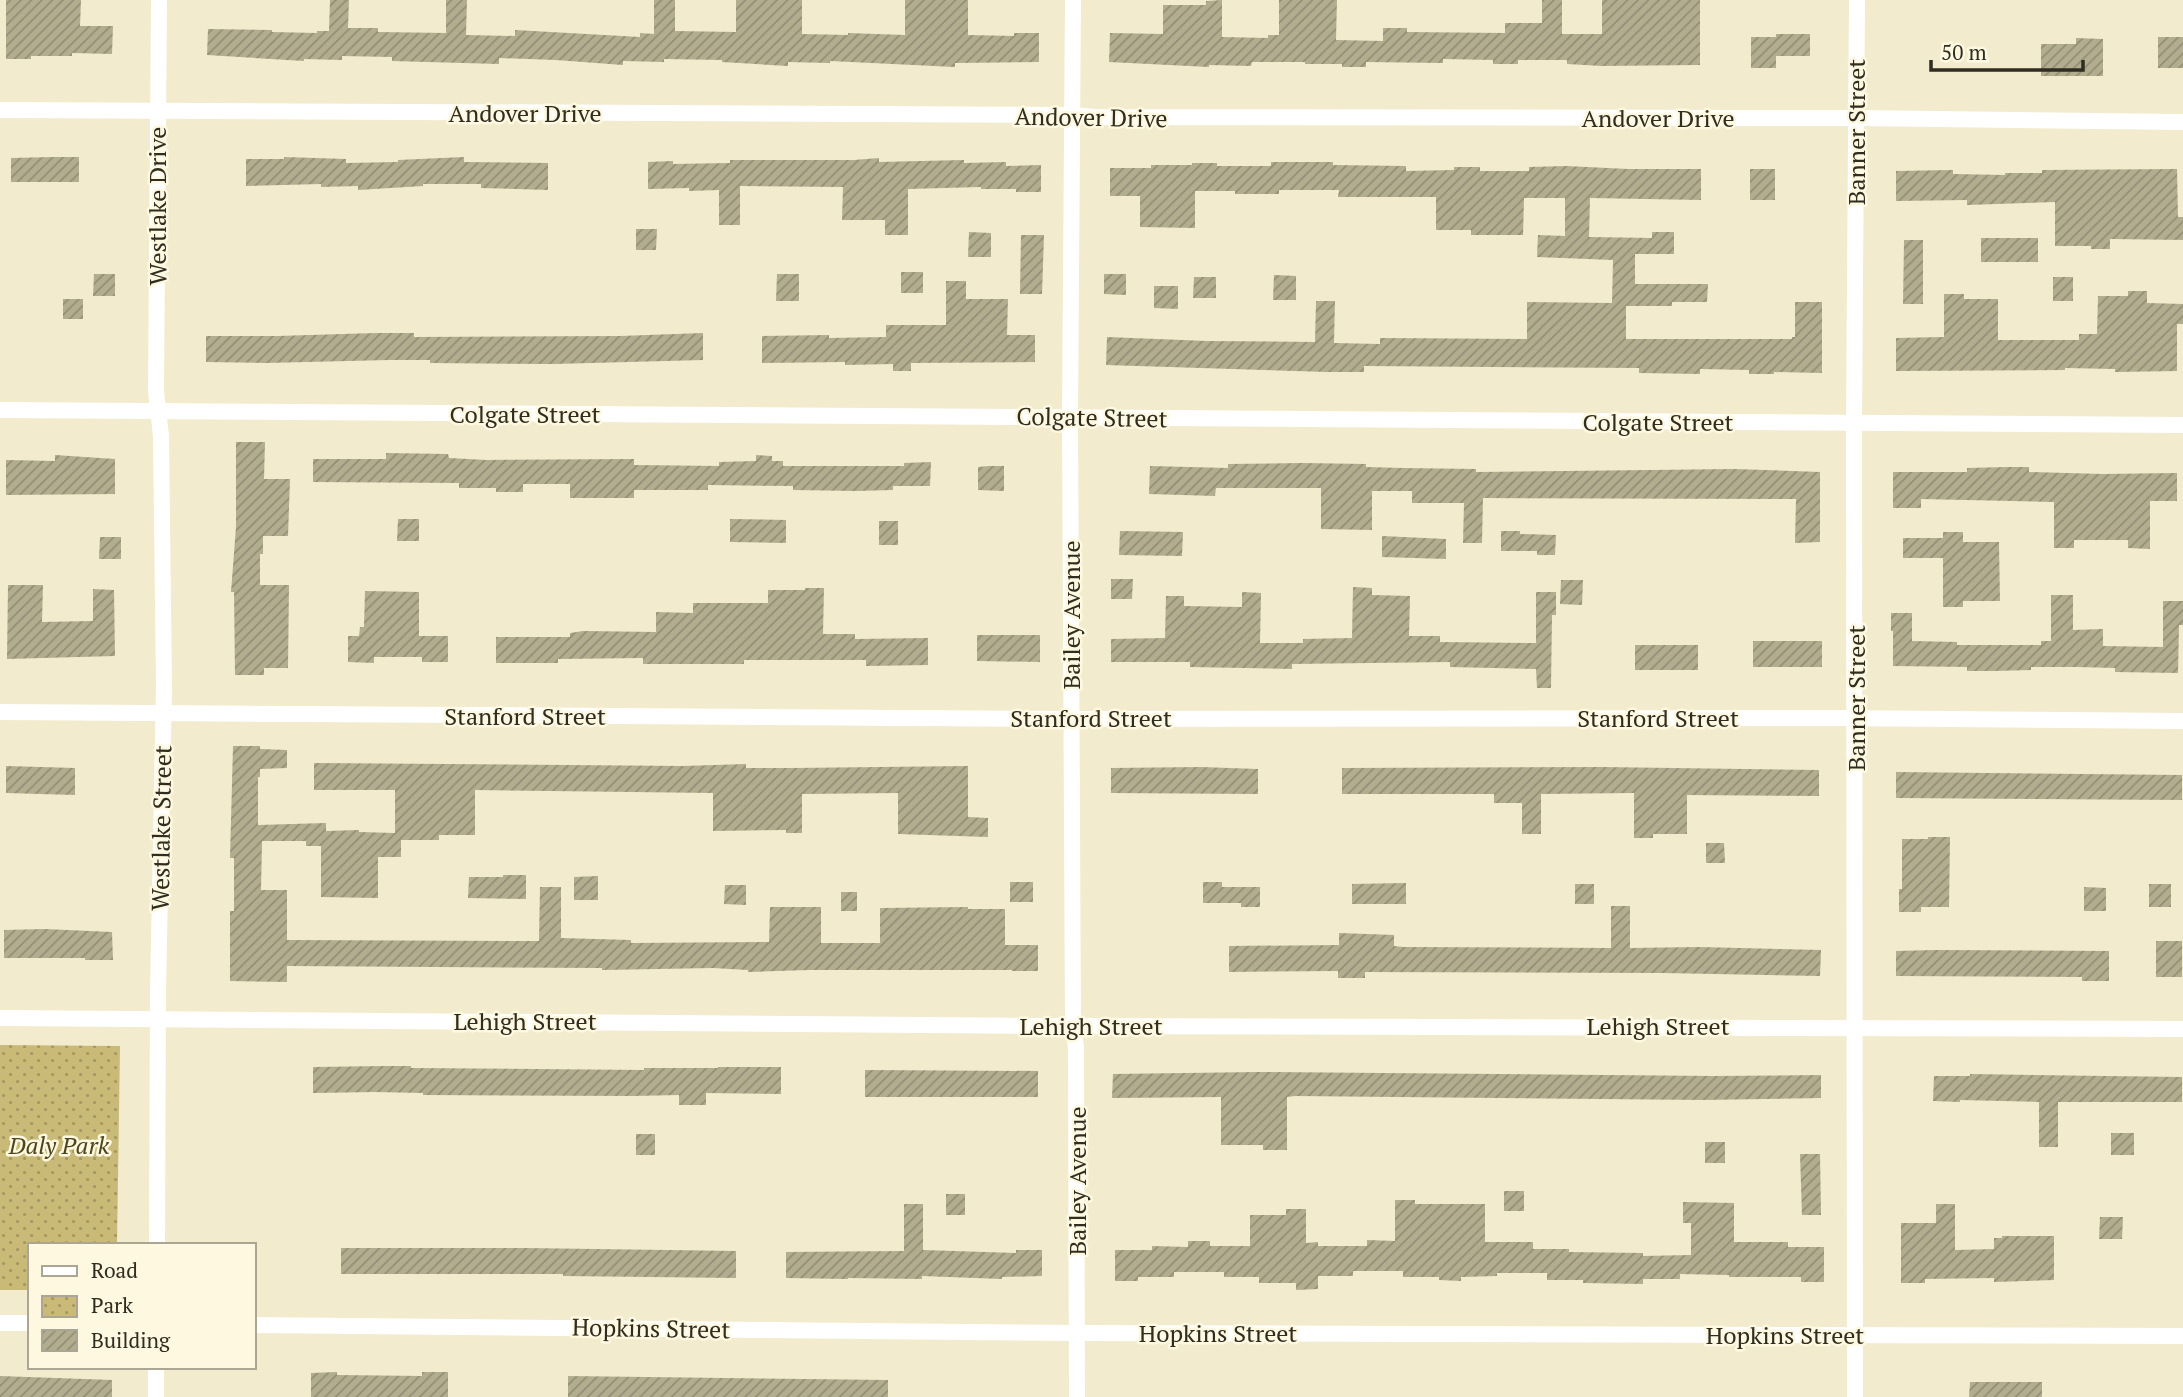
<svg xmlns="http://www.w3.org/2000/svg" width="2183" height="1397" font-family="'PT Serif',serif">
<defs>
<pattern id="park-dots" width="8" height="8" patternUnits="userSpaceOnUse" patternTransform="scale(1.75)"><rect width="8" height="8" fill="#c9ba77"/><path d="M2 2h.1M6 6h.1" fill="none" stroke="#a49761" stroke-width="1.8" stroke-linecap="round"/></pattern>
<pattern id="building-hatch" width="6" height="6" patternUnits="userSpaceOnUse" patternTransform="scale(1.75)"><rect width="6" height="6" fill="#b3ad90"/><path d="M-1 1l2-2M0 6l6-6M5 7l2-2" fill="none" stroke="#928d75"/></pattern>
</defs>
<rect width="100%" height="100%" fill="#f2ebcd"/>
<polygon fill="url(#park-dots)" points="0,1045 120,1046 117,1245 30,1245 30,1290 0,1290"/>
<g fill="url(#building-hatch)">
<polygon points="6,0 81,0 80,26 113,26 112,54 72,53 72,56 31,56 31,59 6,59"/>
<polygon points="330,0 349,0 348,28 378,28 378,32 446,33 446,0 467,0 466,35 515,36 515,30 640,37 640,33 654,34 654,0 675,0 675,31 736,32 736,0 802,0 802,34 848,35 848,33 905,35 905,0 968,0 968,35 1014,36 1014,33 1039,33 1039,62 955,63 955,67 830,61 830,63 788,62 788,66 722,62 722,60 664,59 664,62 623,61 623,65 556,60 499,58 499,64 392,61 392,57 342,56 342,60 304,59 304,61 207,55 208,29 272,30 272,32 317,33 317,31 329,31"/>
<polygon points="1222,0 1222,37 1268,38 1268,35 1279,35 1279,0 1337,0 1336,40 1383,41 1383,28 1407,28 1407,32 1505,33 1505,23 1542,23 1542,0 1562,0 1562,34 1602,34 1602,0 1700,0 1700,65 1602,66 1567,64 1567,60 1518,60 1518,64 1493,64 1493,60 1443,59 1443,63 1366,62 1366,67 1342,67 1342,64 1305,64 1305,62 1252,62 1251,66 1209,65 1209,67 1109,62 1110,33 1163,34 1163,5 1206,5 1206,1"/>
<polygon points="1776,34 1810,34 1810,56 1776,56 1776,68 1751,68 1751,37 1776,37"/>
<rect x="2158" y="37" width="25" height="31"/>
<polygon points="2076,38 2103,39 2103,76 2041,76 2041,44 2076,44"/>
<polygon points="54,157 79,157 79,182 11,182 11,158"/>
<polygon points="284,157 346,159 346,163 398,162 398,160 464,157 464,162 548,163 548,190 481,188 481,184 423,184 423,186 358,190 358,186 321,187 321,184 246,186 246,159 284,159"/>
<polygon points="879,158 879,162 964,160 964,163 1006,162 1006,166 1041,165 1041,192 1016,192 1016,189 981,189 981,187 908,189 908,235 885,235 885,220 842,220 843,187 740,186 740,225 719,225 719,190 689,191 689,188 648,189 648,162 673,161 673,164 730,163 730,160 854,160"/>
<polygon points="1271,162 1333,162 1333,165 1406,166 1406,171 1454,170 1454,167 1480,167 1480,171 1529,171 1529,167 1566,166 1628,169 1701,169 1701,200 1590,198 1589,237 1652,238 1652,232 1674,232 1674,254 1635,254 1635,284 1708,284 1707,302 1672,302 1672,306 1626,306 1626,339 1792,339 1792,337 1795,337 1795,302 1822,302 1822,373 1774,372 1774,374 1749,374 1749,370 1700,369 1700,374 1639,373 1639,368 1364,366 1364,372 1327,372 1106,365 1107,337 1207,341 1315,342 1316,301 1335,301 1334,343 1380,344 1380,338 1527,339 1527,302 1612,303 1613,260 1537,257 1538,235 1565,236 1565,198 1524,198 1523,235 1471,235 1471,230 1436,230 1436,197 1338,197 1339,190 1279,190 1279,194 1235,194 1235,191 1195,191 1195,228 1140,227 1140,196 1110,196 1110,168 1151,168 1151,165 1192,165 1192,163 1217,163 1217,166 1271,166"/>
<rect x="1750" y="169" width="25" height="31"/>
<polygon points="2177,169 2178,217 2183,217 2183,240 2110,239 2110,249 2091,249 2091,246 2055,246 2055,202 1967,205 1967,200 1896,201 1896,171 1953,170 1953,174 2005,175 2005,173 2042,173 2042,170"/>
<polygon points="636,229 657,229 656,250 636,250"/>
<polygon points="969,232 991,233 991,257 968,257"/>
<polygon points="1021,235 1044,235 1042,294 1020,294"/>
<rect x="1981" y="238" width="57" height="24"/>
<polygon points="1904,240 1923,240 1923,304 1903,304"/>
<rect x="901" y="272" width="22" height="21"/>
<polygon points="94,274 115,274 115,296 93,296"/>
<polygon points="777,274 799,274 799,301 776,301"/>
<polygon points="1104,274 1126,274 1126,295 1104,294"/>
<polygon points="1274,275 1296,276 1296,300 1273,300"/>
<polygon points="1194,277 1216,277 1216,298 1193,298"/>
<rect x="2053" y="277" width="20" height="24"/>
<polygon points="946,281 966,281 966,299 1008,299 1007,335 1035,335 1035,362 911,363 911,371 893,371 893,364 845,365 845,362 762,363 762,336 829,335 829,338 886,337 886,325 946,325"/>
<polygon points="1154,286 1178,286 1178,309 1154,308"/>
<polygon points="2128,291 2147,291 2147,303 2183,304 2183,324 2177,324 2177,371 2115,372 2115,369 2065,368 2065,370 1896,371 1896,338 1944,337 1944,294 1964,294 1964,299 1998,299 1998,340 2079,340 2079,334 2097,334 2098,296 2128,296"/>
<rect x="63" y="299" width="20" height="20"/>
<polygon points="376,333 414,333 414,337 620,336 703,333 703,360 554,364 430,363 430,360 389,360 265,363 206,362 206,336 277,336"/>
<polygon points="236,442 265,442 264,479 290,479 288,536 263,536 263,554 260,554 260,585 289,585 288,668 264,668 264,675 235,675 234,592 231,592 236,527"/>
<polygon points="386,453 448,454 449,458 486,460 634,459 634,465 719,466 719,462 756,461 756,455 772,456 772,461 783,461 783,466 904,466 904,463 931,462 930,486 893,486 893,490 856,491 793,490 793,486 708,485 708,490 634,490 634,498 570,498 570,484 523,484 523,492 496,492 496,488 459,488 459,483 313,482 313,459 386,459"/>
<polygon points="55,455 115,459 115,494 6,495 6,460 55,461"/>
<polygon points="1302,463 1366,464 1366,467 1403,468 1476,469 1476,472 1734,469 1820,472 1820,542 1795,543 1796,499 1483,498 1482,543 1463,543 1464,503 1412,503 1412,491 1372,491 1372,530 1321,529 1321,488 1216,488 1215,496 1149,494 1150,466 1228,468 1228,464"/>
<polygon points="989,466 1004,466 1004,491 978,490 978,467"/>
<polygon points="2007,467 2029,467 2029,472 2103,474 2177,473 2177,501 2150,501 2150,549 2128,548 2128,540 2074,540 2074,548 2054,548 2054,502 1921,499 1921,508 1893,508 1893,472 1967,472 1967,468"/>
<polygon points="398,519 419,519 419,541 397,541"/>
<polygon points="730,519 786,520 786,543 730,542"/>
<rect x="879" y="521" width="19" height="24"/>
<polygon points="1120,531 1183,532 1182,556 1119,555"/>
<polygon points="1501,531 1520,531 1520,534 1556,535 1555,555 1537,555 1537,551 1501,551"/>
<polygon points="1943,532 1963,532 1963,542 1999,542 2000,601 1963,601 1963,607 1943,607 1943,558 1903,558 1903,538 1943,538"/>
<polygon points="1382,536 1446,539 1446,559 1382,557"/>
<polygon points="100,537 121,537 121,559 99,559"/>
<polygon points="1111,579 1133,579 1132,599 1111,599"/>
<polygon points="1561,580 1583,580 1582,605 1560,604"/>
<polygon points="8,585 43,585 42,622 93,621 93,589 114,590 115,656 7,659"/>
<polygon points="1353,587 1372,588 1372,595 1410,596 1409,636 1440,636 1440,642 1536,643 1536,592 1556,592 1556,615 1552,615 1551,688 1537,688 1536,669 1450,667 1450,662 1292,664 1292,669 1190,667 1190,662 1111,662 1111,639 1165,638 1166,596 1184,596 1184,606 1242,607 1242,592 1261,593 1260,643 1303,643 1303,639 1352,638"/>
<polygon points="805,588 824,588 823,634 855,634 855,639 928,638 928,665 866,666 866,660 744,660 744,664 643,664 643,658 558,659 558,663 496,663 496,637 570,637 570,633 583,631 656,632 656,612 693,613 693,603 768,603 768,590 805,590"/>
<polygon points="365,591 419,592 419,636 448,636 448,662 422,662 422,657 374,657 374,663 348,662 348,636 359,636 360,627 364,627"/>
<polygon points="2051,595 2073,595 2073,630 2103,629 2103,646 2163,647 2163,601 2183,601 2183,625 2179,625 2178,673 2115,672 2115,668 2077,667 2031,667 2031,670 1994,671 1967,671 1967,667 1893,666 1893,631 1891,631 1891,613 1912,613 1912,641 1957,642 1957,645 2041,645 2041,641 2051,641"/>
<polygon points="977,635 1040,635 1040,662 977,661"/>
<rect x="1753" y="641" width="69" height="26"/>
<rect x="1635" y="645" width="63" height="25"/>
<polygon points="233,746 260,746 260,749 287,750 287,768 260,769 260,777 258,777 258,825 326,823 326,831 359,830 359,832 395,833 395,790 314,790 314,763 683,766 746,764 746,768 793,768 968,766 968,817 988,818 988,837 898,834 898,793 802,794 802,833 786,833 786,830 713,831 713,793 475,790 475,835 439,835 439,840 401,840 401,857 378,857 378,898 321,897 321,846 306,846 306,841 262,841 261,890 287,890 287,940 539,941 540,887 561,887 561,938 631,940 631,943 769,942 770,907 821,907 821,943 880,943 880,908 968,907 968,909 1005,909 1005,945 1038,945 1038,971 1012,971 1012,970 809,970 748,972 748,970 713,968 602,970 602,968 287,966 287,982 230,981 230,911 234,911 234,858 230,858"/>
<polygon points="6,766 75,768 75,795 6,793"/>
<polygon points="1201,767 1258,769 1258,794 1111,793 1111,768"/>
<polygon points="1602,767 1819,770 1819,796 1687,795 1687,834 1653,834 1653,838 1634,838 1634,793 1541,794 1541,834 1522,834 1522,803 1494,803 1494,794 1342,794 1342,768"/>
<polygon points="1896,772 2182,775 2182,800 1896,798"/>
<polygon points="1928,837 1950,837 1949,907 1921,907 1921,912 1899,912 1899,889 1902,889 1902,839 1928,839"/>
<polygon points="1706,843 1724,843 1725,863 1706,863"/>
<polygon points="503,875 526,875 526,899 468,898 469,877 503,877"/>
<polygon points="598,876 598,900 574,900 574,877"/>
<rect x="1010" y="882" width="23" height="20"/>
<polygon points="1203,882 1222,882 1222,887 1260,887 1260,907 1241,907 1241,903 1203,903"/>
<polygon points="1406,883 1406,904 1352,904 1352,884"/>
<rect x="1575" y="884" width="19" height="20"/>
<rect x="2149" y="884" width="22" height="23"/>
<polygon points="725,885 746,885 746,905 724,904"/>
<polygon points="2084,887 2106,888 2106,911 2084,911"/>
<rect x="841" y="892" width="16" height="19"/>
<polygon points="1611,906 1630,906 1630,948 1699,947 1821,950 1820,976 1662,973 1365,972 1365,978 1338,978 1338,971 1229,972 1229,946 1339,945 1339,933 1394,935 1394,946 1404,947 1611,948"/>
<polygon points="45,929 112,932 113,960 85,960 85,958 4,958 4,930"/>
<rect x="2156" y="941" width="26" height="36"/>
<polygon points="1935,950 2109,951 2109,981 2082,981 2082,977 1896,976 1896,951"/>
<polygon points="385,1066 411,1066 411,1068 644,1070 644,1068 718,1068 718,1067 781,1067 781,1094 706,1093 706,1105 679,1105 679,1095 633,1096 423,1095 423,1093 375,1092 313,1093 313,1067"/>
<polygon points="865,1070 1038,1071 1038,1097 865,1097"/>
<polygon points="1258,1072 1713,1076 1821,1075 1821,1098 1702,1100 1295,1096 1287,1097 1287,1150 1263,1150 1263,1145 1221,1145 1221,1097 1112,1098 1113,1074"/>
<polygon points="1970,1074 2182,1077 2182,1102 2058,1102 2058,1147 2039,1147 2039,1102 1960,1100 1960,1102 1933,1101 1934,1076 1970,1076"/>
<rect x="2111" y="1133" width="23" height="22"/>
<rect x="636" y="1134" width="19" height="21"/>
<rect x="1705" y="1142" width="20" height="21"/>
<polygon points="1800,1154 1820,1154 1821,1215 1802,1215"/>
<rect x="1504" y="1191" width="20" height="20"/>
<rect x="946" y="1194" width="19" height="21"/>
<polygon points="1395,1200 1415,1200 1415,1204 1485,1204 1485,1242 1533,1242 1533,1249 1569,1249 1569,1252 1643,1253 1643,1256 1691,1255 1691,1223 1683,1223 1683,1202 1734,1203 1734,1242 1788,1242 1788,1247 1824,1247 1824,1282 1801,1282 1801,1277 1729,1277 1729,1275 1680,1274 1680,1279 1643,1279 1643,1284 1583,1283 1583,1280 1547,1280 1547,1273 1497,1273 1497,1276 1461,1277 1461,1281 1439,1280 1439,1277 1403,1277 1403,1271 1353,1271 1353,1276 1318,1276 1318,1289 1296,1290 1296,1283 1259,1283 1259,1277 1224,1277 1224,1272 1174,1272 1174,1277 1138,1277 1138,1281 1115,1281 1115,1250 1152,1250 1152,1246 1188,1247 1188,1241 1210,1241 1210,1246 1250,1246 1250,1215 1286,1215 1286,1209 1306,1209 1306,1243 1318,1242 1318,1246 1367,1246 1367,1240 1395,1241"/>
<polygon points="904,1204 923,1204 923,1250 1016,1253 1016,1250 1042,1250 1042,1276 1002,1277 1002,1279 922,1276 922,1279 848,1278 848,1279 786,1278 786,1252 904,1251"/>
<polygon points="1936,1204 1955,1204 1955,1250 1994,1249 1994,1238 2002,1238 2002,1236 2054,1236 2054,1280 1994,1282 1994,1278 1925,1279 1925,1283 1901,1283 1901,1223 1936,1223"/>
<polygon points="2100,1217 2123,1217 2122,1239 2099,1239"/>
<polygon points="341,1248 526,1248 736,1251 736,1278 563,1276 563,1274 341,1274"/>
<polygon points="337,1372 337,1375 422,1376 422,1372 448,1372 448,1397 311,1397 311,1373"/>
<polygon points="0,1376 112,1380 112,1397 0,1397"/>
<polygon points="568,1376 888,1380 888,1397 568,1397"/>
<polygon points="1970,1382 2042,1382 2042,1397 1969,1397"/>
</g>
<g fill="none" stroke-linecap="round" stroke-linejoin="round">
<g stroke="#fff" stroke-width="16">
<polyline points="1073,0 1070,417 1073,1026 1076,1047 1077,1397"/>
<polyline points="0,110 1073,115 1094,117 1857,118 2183,122"/>
<polyline points="0,410 2183,425"/>
<polyline points="0,712 1072,719 1834,718 2183,721"/>
<polyline points="0,1018 1052,1026 2183,1029"/>
<polyline points="157,1245 158,992 164,687 161,436 156,391 159,0"/>
<polyline points="0,1323 30,1323"/>
<polyline points="254,1325 1078,1333 2183,1336"/>
<polyline points="156,1397 156,1367"/>
<polyline points="1855,1397 1854,424 1857,0"/>
</g>
</g>
<g text-anchor="middle" dominant-baseline="central" stroke-width="5" stroke-linejoin="round" paint-order="stroke">
<g font-size="24" fill="#2f2c20" stroke="#fef8e0">
<text x="525" y="113">Andover Drive</text>
<text transform="translate(1091 117) rotate(1)">Andover Drive</text>
<text x="1658" y="118">Andover Drive</text>
<text transform="translate(1856 132) rotate(-90)">Banner Street</text>
<text transform="translate(157 206) rotate(-90)">Westlake Drive</text>
<text x="525" y="414">Colgate Street</text>
<text transform="translate(1092 417) rotate(1)">Colgate Street</text>
<text x="1658" y="422">Colgate Street</text>
<text transform="translate(1071 615) rotate(-90)">Bailey Avenue</text>
<text transform="translate(1856 698) rotate(-90)">Banner Street</text>
<text x="525" y="716">Stanford Street</text>
<text x="1091" y="718">Stanford Street</text>
<text x="1658" y="718">Stanford Street</text>
<text transform="translate(161 828) rotate(-89)">Westlake Street</text>
<text x="525" y="1021">Lehigh Street</text>
<text x="1091" y="1026">Lehigh Street</text>
<text x="1658" y="1026">Lehigh Street</text>
<text transform="translate(1077 1181) rotate(-90)">Bailey Avenue</text>
<text transform="translate(651 1328) rotate(1)">Hopkins Street</text>
<text x="1218" y="1333">Hopkins Street</text>
<text x="1785" y="1335">Hopkins Street</text>
</g>
<g font-size="24" font-style="italic" fill="#4e451c" stroke="#fef8e0">
<text x="59" y="1145">Daly Park</text>
</g>
</g>
<rect x="28" y="1243" width="228" height="126" fill="#fef8e0" stroke="#aba693" stroke-width="2"/>
<rect x="42" y="1266" width="35" height="10" fill="#ffffff" stroke="#aba693" stroke-width="2"/>
<text x="91" y="1278" font-size="21" fill="#2f2c20">Road</text>
<rect x="42" y="1296" width="35" height="21" fill="url(#park-dots)" stroke="#aba693" stroke-width="2"/>
<text x="91" y="1313" font-size="21" fill="#2f2c20">Park</text>
<rect x="42" y="1330" width="35" height="21" fill="url(#building-hatch)" stroke="#aba693" stroke-width="2"/>
<text x="91" y="1348" font-size="21" fill="#2f2c20">Building</text>
<path d="M1931 60v10h152v-10" fill="none" stroke="#2f2c20" stroke-width="3.5"/>
<text x="1941" y="60" font-size="21" fill="#2f2c20" stroke="#fef8e0" stroke-width="5" paint-order="stroke">50 m</text>
</svg>
